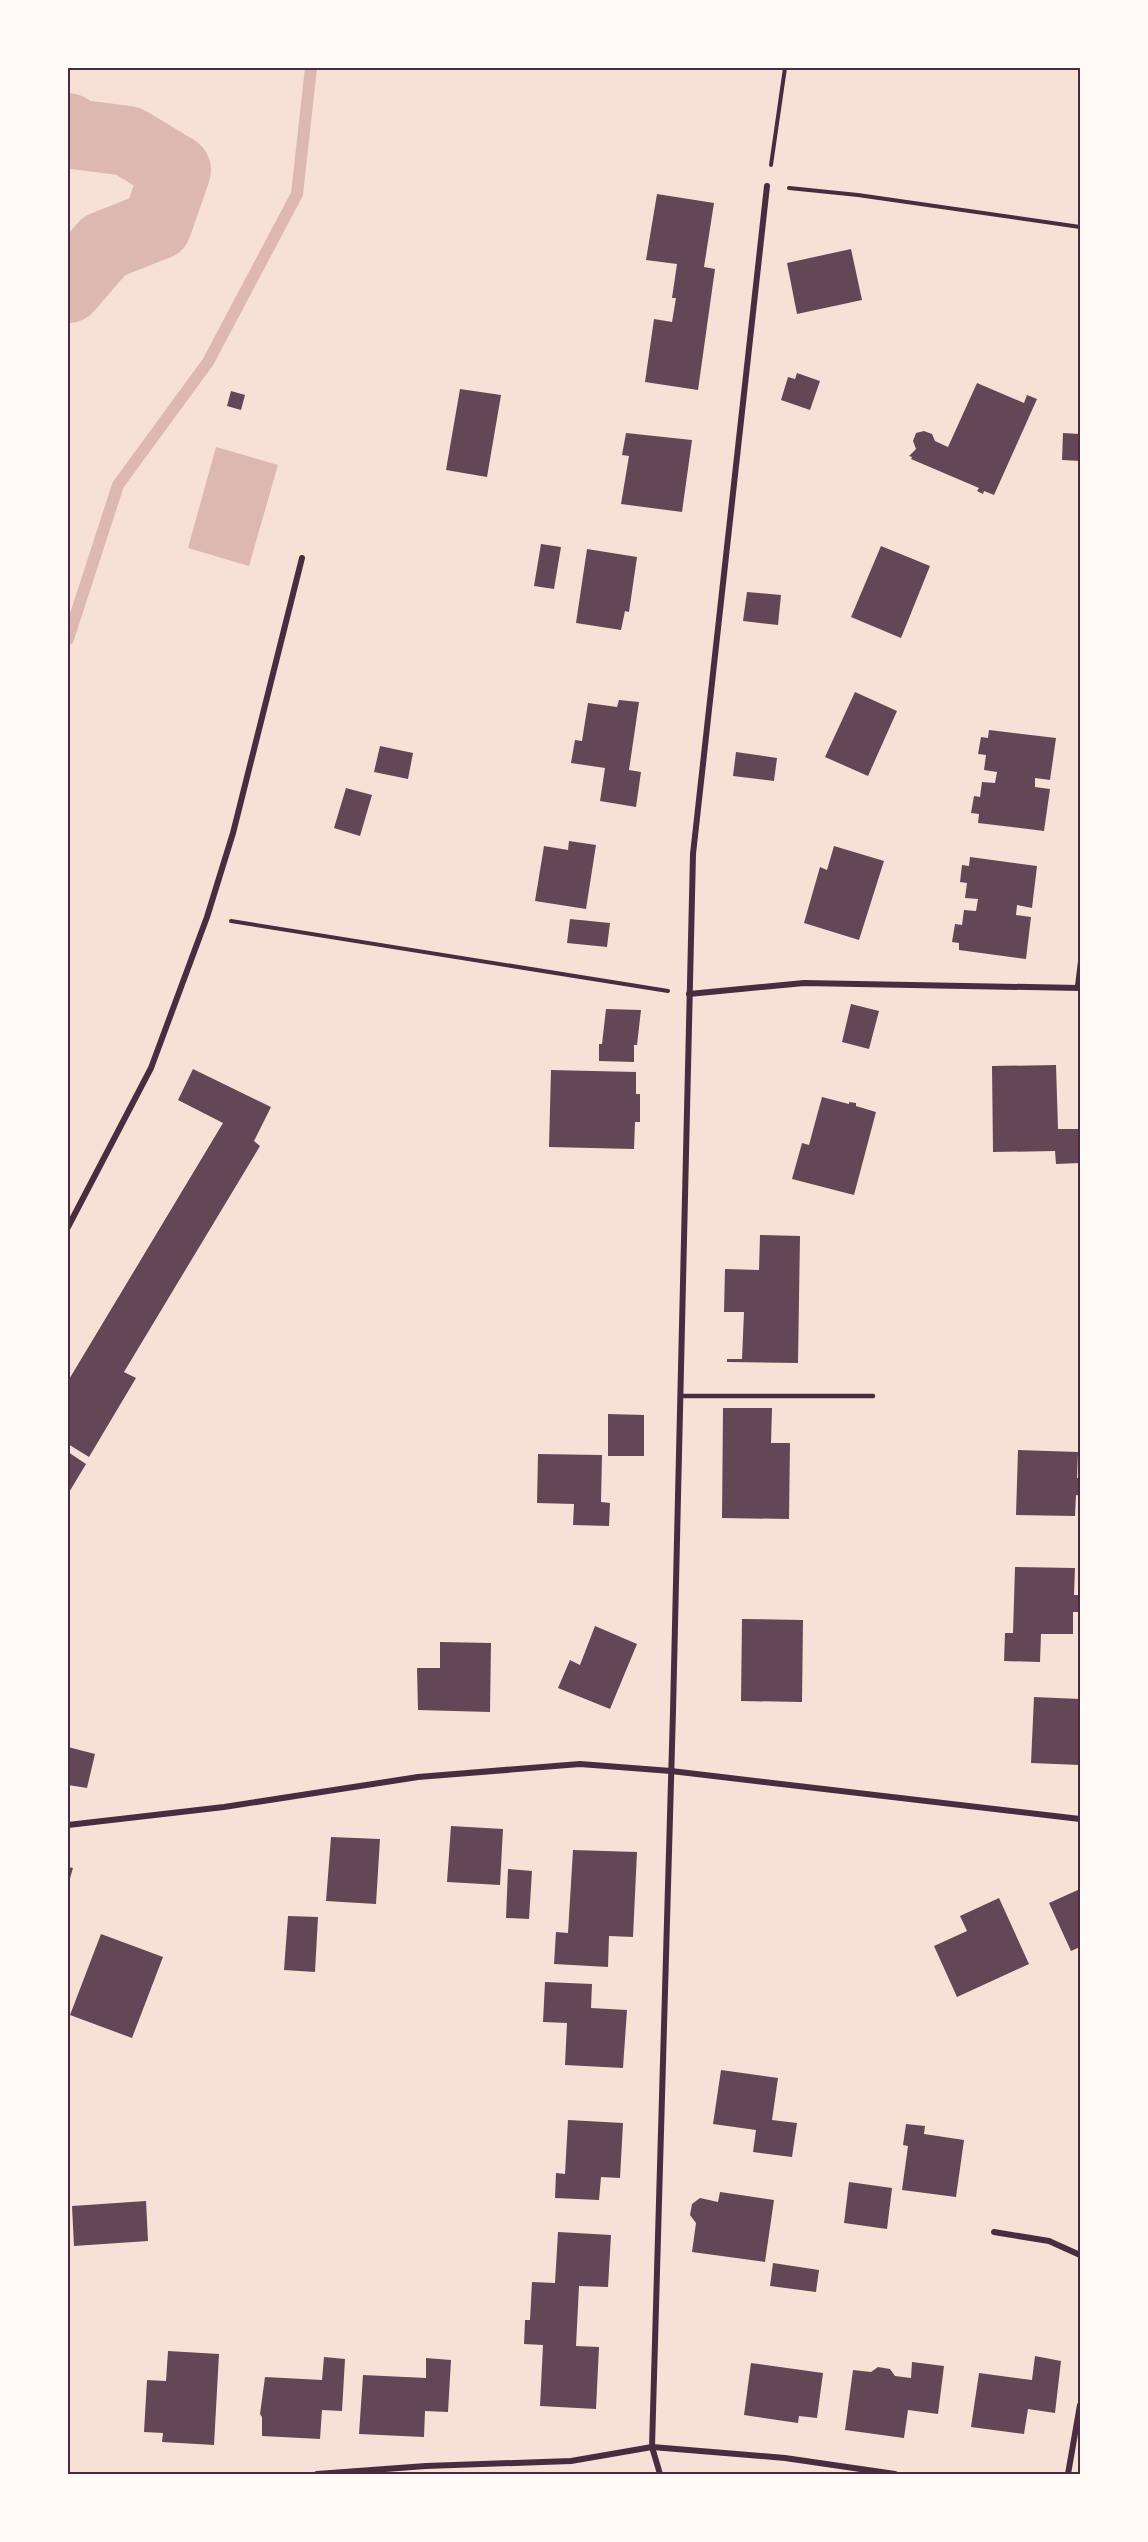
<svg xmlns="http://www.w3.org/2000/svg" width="1148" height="2542" font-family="'Alegreya Sans',sans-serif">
<rect width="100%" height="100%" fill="#f7e1d7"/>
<polygon fill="#dcb8b0" points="216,447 278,465 249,566 188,548"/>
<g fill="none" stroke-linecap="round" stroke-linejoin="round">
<polyline stroke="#dcb8b0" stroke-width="12" points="68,639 118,485 208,362 297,194 311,68"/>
<polyline stroke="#dcb8b0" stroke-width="70" points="68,128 73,134 128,141 176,170 157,225 104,246 68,288"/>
</g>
<g fill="#644757">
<polygon points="657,194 714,203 704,267 715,269 698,390 645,382 654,319 672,322 676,298 672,298 677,264 646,260"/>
<polygon points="851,249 862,300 797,314 787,263"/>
<polygon points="797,373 820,381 810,410 781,400 788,377 795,379"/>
<polygon points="977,383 1024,403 1027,395 1037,399 994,495 984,491 983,494 977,491 979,488 911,459 912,457 909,456 916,449 913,441 916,433 924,431 932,434 935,441 948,447"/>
<polygon points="460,389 501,395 487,477 446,470"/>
<polygon points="231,391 245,395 241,410 227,406"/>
<polygon points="626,433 692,440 682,512 621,504 629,456 622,455"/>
<polygon points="1063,433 1080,434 1080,461 1062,460"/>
<polygon points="541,544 561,547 554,589 534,586"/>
<polygon points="881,546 930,566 901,638 851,617"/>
<polygon points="587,549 637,557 629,612 625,611 621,630 576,623"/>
<polygon points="747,592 781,595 778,625 743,621"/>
<polygon points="855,692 897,711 868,776 825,757"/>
<polygon points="619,700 639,702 629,770 641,772 636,807 600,801 605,768 571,763 575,740 582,741 588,703 617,707"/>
<polygon points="989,730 1056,738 1050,780 1035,778 1035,787 1050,789 1044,831 978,823 979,814 971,813 974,796 980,797 982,782 995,783 997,772 984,770 986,755 978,754 981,737 988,738"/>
<polygon points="380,746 413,753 408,779 374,772"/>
<polygon points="736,752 777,758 774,781 733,776"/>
<polygon points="346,788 372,795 360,836 334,828"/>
<polygon points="569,841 596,845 586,909 535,901 544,846 568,850"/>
<polygon points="834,846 884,861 859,940 804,923 820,867 827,870"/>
<polygon points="970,857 1037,866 1032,908 1017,905 1016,915 1031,917 1026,959 959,950 959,943 952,942 955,924 962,925 964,910 976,911 978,899 965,898 967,883 960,882 962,865 969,866"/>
<polygon points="570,919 610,923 607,947 567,943"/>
<polygon points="851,1004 879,1011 869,1049 842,1042"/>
<polygon points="606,1009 641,1010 637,1045 634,1045 634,1062 599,1061 599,1044 602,1044"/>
<polygon points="1056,1065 1058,1129 1080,1129 1080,1163 1056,1164 1055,1151 993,1152 992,1066"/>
<polygon points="193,1069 271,1107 254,1141 260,1146 124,1372 136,1378 89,1457 68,1444 68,1381 223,1123 178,1100"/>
<polygon points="551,1070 636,1072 636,1094 640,1094 640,1122 635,1122 634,1149 549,1147"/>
<polygon points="822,1097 849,1104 849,1102 856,1103 856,1106 876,1112 854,1195 792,1179 802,1143 809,1145"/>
<polygon points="760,1235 800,1236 798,1363 727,1362 727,1359 742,1359 744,1312 724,1312 725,1269 759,1270"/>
<polygon points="723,1408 772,1408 771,1443 790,1443 789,1519 722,1518"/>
<polygon points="608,1414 644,1415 644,1456 608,1456"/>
<polygon points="1018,1450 1078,1452 1077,1478 1080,1478 1080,1496 1076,1495 1075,1516 1016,1515"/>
<polygon points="68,1452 86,1464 68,1494"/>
<polygon points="538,1454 602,1455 601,1502 610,1503 609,1526 573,1525 574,1504 537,1503"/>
<polygon points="1015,1567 1075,1568 1074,1595 1078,1595 1078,1612 1073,1612 1073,1634 1041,1634 1040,1662 1004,1661 1005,1633 1013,1633"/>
<polygon points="742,1619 803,1620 802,1702 741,1701"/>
<polygon points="595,1626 637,1644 610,1709 558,1688 570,1660 580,1665"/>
<polygon points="440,1642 491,1643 490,1712 418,1710 417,1668 440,1668"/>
<polygon points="1034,1697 1080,1699 1080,1765 1031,1763"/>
<polygon points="68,1747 95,1754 87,1788 68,1785"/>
<polygon points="451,1826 503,1829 500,1885 447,1882"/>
<polygon points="331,1837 380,1839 376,1904 326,1901"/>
<polygon points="573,1850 637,1852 633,1937 609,1936 608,1967 554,1964 556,1932 568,1933"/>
<polygon points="68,1867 73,1868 68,1885"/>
<polygon points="508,1869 532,1871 529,1919 506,1918"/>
<polygon points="1080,1889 1080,1947 1071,1951 1049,1903"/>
<polygon points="999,1898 1029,1964 957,1997 934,1946 967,1931 960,1916"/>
<polygon points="288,1916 318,1917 315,1972 284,1970"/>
<polygon points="101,1934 163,1957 132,2038 70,2015"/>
<polygon points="545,1982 592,1984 591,2008 627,2010 623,2068 565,2065 567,2023 543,2022"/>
<polygon points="721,2070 778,2078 772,2120 797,2123 792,2157 753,2152 756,2130 713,2124"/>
<polygon points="568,2120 623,2123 620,2178 601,2177 599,2200 555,2198 556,2173 565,2174"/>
<polygon points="906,2124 925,2126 924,2134 964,2140 956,2197 902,2190 908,2146 903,2145"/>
<polygon points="849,2182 892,2188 887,2229 844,2223"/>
<polygon points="720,2192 774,2200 765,2262 692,2252 696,2223 690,2215 692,2204 700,2198 718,2202"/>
<polygon points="146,2201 148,2241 74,2246 72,2206"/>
<polygon points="558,2232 611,2235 608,2287 579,2286 576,2346 599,2347 596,2409 540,2406 543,2345 524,2344 525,2320 530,2320 532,2282 555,2283"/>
<polygon points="773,2263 819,2270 816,2292 770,2286"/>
<polygon points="168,2351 219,2354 214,2445 162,2442 163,2433 144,2432 147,2380 166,2381"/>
<polygon points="1035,2356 1061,2361 1055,2413 1028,2409 1024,2434 971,2427 979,2373 1032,2380"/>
<polygon points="324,2357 345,2359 342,2411 322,2410 320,2439 262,2436 262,2417 260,2414 265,2377 322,2380"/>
<polygon points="426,2358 451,2360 448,2412 425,2411 424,2437 359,2434 363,2375 426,2378"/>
<polygon points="912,2362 944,2366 938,2414 908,2410 904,2438 845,2430 853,2370 871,2372 878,2367 890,2369 895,2376 911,2378"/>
<polygon points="751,2363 823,2373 817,2418 799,2416 798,2423 744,2415"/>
</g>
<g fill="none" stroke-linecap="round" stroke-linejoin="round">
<g stroke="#4a2c40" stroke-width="4">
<polyline points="771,165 785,68"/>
<polyline points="789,188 858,195 1080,227"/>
<polyline points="231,921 668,991"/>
</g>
<g stroke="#4a2c40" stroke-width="4.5">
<polyline points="1077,988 1080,963"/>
<polyline points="680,1396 873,1396"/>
</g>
<g stroke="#4a2c40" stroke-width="6">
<polyline points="689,994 804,983 1080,988"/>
<polyline points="68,1227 151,1068 207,917 233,833 302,558"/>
<polyline points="68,1825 224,1807 418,1777 580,1764 671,1771 1080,1819"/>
<polyline points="994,2232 1049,2241 1080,2255"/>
<polyline points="317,2474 426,2466 571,2461 652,2447 785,2458 895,2474"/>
<polyline points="660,2474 652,2447 673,1711 693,854 767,186"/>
<polyline points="1068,2474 1080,2405"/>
</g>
</g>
<rect width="1148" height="2542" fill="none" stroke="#fffaf5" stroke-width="138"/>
<rect x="69" y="69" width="1010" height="2404" fill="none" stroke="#4a2c40" stroke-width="2"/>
</svg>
